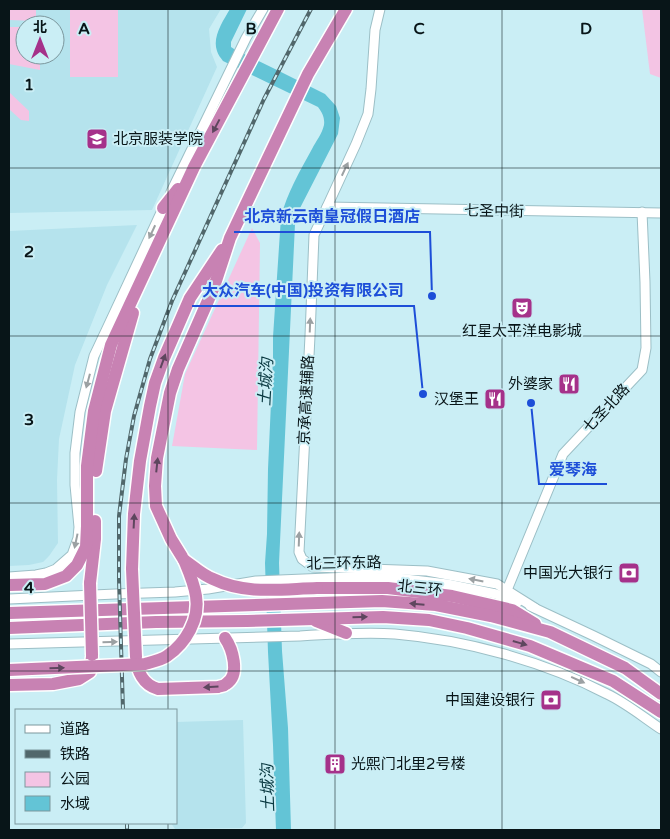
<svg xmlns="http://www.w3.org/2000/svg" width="670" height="839" font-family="'Varela Round','Noto Sans SC',sans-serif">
<rect width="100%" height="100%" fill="#caeef5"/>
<g fill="#b5e3ed" fill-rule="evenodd">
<path d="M9 9H221L209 29 211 52 217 67 152 210 9 213ZM25 25H55V55H25Z"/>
<polygon points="137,225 107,285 75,365 59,439 57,480 58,543 49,556 43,562 29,565 9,566 9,231"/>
<polygon points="243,720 246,823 242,828 175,829 171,823 176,823 176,722"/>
</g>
<g fill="#f4c4e4">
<polygon points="9,9 36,9 36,21 9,20"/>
<rect x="70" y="9" width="48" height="68"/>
<polygon points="642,9 661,9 661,78 650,74"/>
<polygon points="9,27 25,27 25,55 40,55 40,70 9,64"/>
<polygon points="9,92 29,111 29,121 21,120 9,109"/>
<polygon points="252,228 260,243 257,450 172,446 185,374"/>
</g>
<path fill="#63c4d6" d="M230 9H247L231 42V47L234 49 275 69 325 94 336 106 340 118 338 134 299 210 295 224 279 563 282 651 288 728 291 830H276L273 745 268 652 265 563 267 534 268 469 273 358V337L281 217C287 193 300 171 312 149 316 141 322 134 324 125 325 118 322 112 318 107L223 61C221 58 218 55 217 51 212 37 223 21 230 9Z"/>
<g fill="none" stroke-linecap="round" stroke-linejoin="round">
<g stroke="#9cbfc6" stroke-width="11">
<g id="minor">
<polyline points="380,9 375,30 371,89 368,114 356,144 314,235 310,336 299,552 302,559 313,567 427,571 497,584 535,608"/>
<polyline points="171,192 246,38 263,9"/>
<polyline points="327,207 661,213"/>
<polyline points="9,577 36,575 46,573 56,569 72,555 78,538 79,527 75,485 75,453 80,412 94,356 110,322 165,204"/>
<polyline points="507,590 563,454 642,370 646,348 645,282 642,212"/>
<polyline points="9,599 115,594 175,592 208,589 256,581 351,577 397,578 447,584 496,594 518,602"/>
<polyline points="530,606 594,636 651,664 661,672"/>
<path d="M9 644 300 636C332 634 364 632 395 634 466 640 543 661 607 694 626 703 643 717 661 729"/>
</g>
</g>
<g stroke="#fff" stroke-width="15">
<g id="highway">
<polyline points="163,208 178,189"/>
<polyline points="96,471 105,411 133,313"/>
<polyline points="184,560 171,539 156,506 155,486 157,458 170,393 178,369 214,287 230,238 308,74 346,9"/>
<polyline points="132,569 134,514 140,461 150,406 155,383 164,358 190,298 222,250"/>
<polyline points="90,583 95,539 95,521"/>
<polyline points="9,585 45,584 66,576 77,565 86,547 87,526 87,466 94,411 111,345 194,167 278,9"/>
<polyline points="317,588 388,588 452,596 512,610 535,624"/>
<polyline points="9,613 382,601 436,605 491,616 550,632 625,668 661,694"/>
<polyline points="316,621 346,633"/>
<polyline points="9,628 156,622 247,621 383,617 429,620 467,628 530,646 613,681 661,712"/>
<path d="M136 657C137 671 143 685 158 689L218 687C221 686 224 686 226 684 241 675 232 648 225 638"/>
<polyline points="9,685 53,684 79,679 90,672 92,657"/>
</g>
</g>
<use href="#minor" stroke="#fff" stroke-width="9"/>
<use href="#highway" stroke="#c882b3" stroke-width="12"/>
<g stroke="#51676b" stroke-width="4">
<g id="rail">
<polyline points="123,710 119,580 119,516 126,459 134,416 150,359 172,301 264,99 311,9"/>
<polyline points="127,823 127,830"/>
</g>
</g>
<use href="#rail" stroke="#caeef5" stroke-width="2" stroke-dasharray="5.5" stroke-linecap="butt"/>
<g stroke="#fff" stroke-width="15" stroke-linecap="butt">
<g id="highway-bridge">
<path d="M184 560C193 566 202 575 213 579 246 595 281 589 317 588"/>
<polyline points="132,569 136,657"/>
<polyline points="90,583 92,655"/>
<path d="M9 670 145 664C152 662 161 660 167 656 186 643 200 619 196 596 194 583 189 572 184 560"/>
</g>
</g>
<use href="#highway-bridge" stroke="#c882b3" stroke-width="12"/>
</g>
<defs><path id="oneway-solid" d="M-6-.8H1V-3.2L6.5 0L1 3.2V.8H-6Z" transform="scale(1.25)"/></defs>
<g fill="#5e465e">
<use href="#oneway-solid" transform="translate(216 126) rotate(118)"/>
<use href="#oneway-solid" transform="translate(163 361) rotate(-70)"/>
<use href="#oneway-solid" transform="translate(157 465) rotate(-84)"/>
<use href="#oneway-solid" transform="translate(134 521) rotate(-87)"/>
<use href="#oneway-solid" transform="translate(417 604) rotate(-175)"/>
<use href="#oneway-solid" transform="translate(360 617) rotate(-2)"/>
<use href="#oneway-solid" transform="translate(520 643) rotate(16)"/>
<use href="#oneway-solid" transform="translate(57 668) rotate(-2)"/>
<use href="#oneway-solid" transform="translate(211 687) rotate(176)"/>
</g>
<g fill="#9ca1a3">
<use href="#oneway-solid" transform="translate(345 169) rotate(-65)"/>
<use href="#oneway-solid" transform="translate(152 232) rotate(115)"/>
<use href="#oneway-solid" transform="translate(310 325) rotate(-88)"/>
<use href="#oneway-solid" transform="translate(88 381) rotate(105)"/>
<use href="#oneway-solid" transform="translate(299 539) rotate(-88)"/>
<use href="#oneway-solid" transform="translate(76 541) rotate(102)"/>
<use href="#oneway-solid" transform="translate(476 580) rotate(-169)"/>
<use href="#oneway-solid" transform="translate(110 642) rotate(-2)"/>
<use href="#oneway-solid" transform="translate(578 680) rotate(24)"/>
</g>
<path fill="none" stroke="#081518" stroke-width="1" stroke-opacity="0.55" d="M168 9V710M335 9V830M502 9V830M9 168H661M9 336H661M9 503H661M9 671H661M168 823V830"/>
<defs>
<g id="university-square" transform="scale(1.125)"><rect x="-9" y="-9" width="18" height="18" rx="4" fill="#a5318a" stroke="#caeef5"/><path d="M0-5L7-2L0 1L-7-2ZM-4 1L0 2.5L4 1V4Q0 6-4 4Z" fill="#fff"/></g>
<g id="theatre-square" transform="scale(1.125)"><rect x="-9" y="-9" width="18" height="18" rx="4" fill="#a5318a" stroke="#caeef5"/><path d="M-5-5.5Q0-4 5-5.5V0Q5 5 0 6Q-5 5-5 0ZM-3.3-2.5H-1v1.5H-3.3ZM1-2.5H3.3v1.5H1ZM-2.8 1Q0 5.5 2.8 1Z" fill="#fff"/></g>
<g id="restaurant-square" transform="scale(1.125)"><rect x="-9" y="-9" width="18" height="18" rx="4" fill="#a5318a" stroke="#caeef5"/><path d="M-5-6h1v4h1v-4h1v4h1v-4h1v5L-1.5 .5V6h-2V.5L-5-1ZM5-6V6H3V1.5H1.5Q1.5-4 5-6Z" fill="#fff"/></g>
<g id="bank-square" transform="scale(1.125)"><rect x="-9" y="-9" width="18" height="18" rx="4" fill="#a5318a" stroke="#caeef5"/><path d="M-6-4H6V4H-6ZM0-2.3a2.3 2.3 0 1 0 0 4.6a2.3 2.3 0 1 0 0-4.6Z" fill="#fff"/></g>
<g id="building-square" transform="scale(1.125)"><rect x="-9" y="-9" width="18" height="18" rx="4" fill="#a5318a" stroke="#caeef5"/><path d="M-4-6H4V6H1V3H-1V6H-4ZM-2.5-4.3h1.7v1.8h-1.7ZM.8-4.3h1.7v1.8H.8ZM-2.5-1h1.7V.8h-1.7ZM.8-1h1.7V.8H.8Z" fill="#fff"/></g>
</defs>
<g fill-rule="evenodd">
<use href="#university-square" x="97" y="139"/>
<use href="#theatre-square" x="522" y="308"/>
<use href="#restaurant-square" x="569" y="384"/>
<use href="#restaurant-square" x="495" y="399"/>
<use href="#bank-square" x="629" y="573"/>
<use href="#bank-square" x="551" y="700"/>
<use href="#building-square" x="335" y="764"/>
</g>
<g text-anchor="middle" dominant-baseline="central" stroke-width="4" stroke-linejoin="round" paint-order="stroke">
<g font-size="15" fill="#081518" stroke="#caeef5" text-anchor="end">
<text x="113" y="139" text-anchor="start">北京服装学院</text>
<text x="522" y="331" text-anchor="middle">红星太平洋电影城</text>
<text x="553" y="384">外婆家</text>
<text x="479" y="399">汉堡王</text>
<text x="613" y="573">中国光大银行</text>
<text x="535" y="700">中国建设银行</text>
<text x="351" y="764" text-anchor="start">光熙门北里2号楼</text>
</g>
<g font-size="15" fill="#081518" stroke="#caeef5">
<text transform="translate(494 211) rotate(1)">七圣中街</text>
<text transform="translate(306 400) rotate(-87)">京承高速辅路</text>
<text transform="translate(606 408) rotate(-47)">七圣北路</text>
<text transform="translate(344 563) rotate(-1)">北三环东路</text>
<text transform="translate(420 588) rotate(6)">北三环</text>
</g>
<g font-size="16" font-style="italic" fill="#093840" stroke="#caeef5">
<text transform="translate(266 382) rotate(-87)">土城沟</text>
<text transform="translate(268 788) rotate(-92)">土城沟</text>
</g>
</g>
<g font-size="16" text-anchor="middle" font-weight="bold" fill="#081518" stroke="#caeef5" stroke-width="4" stroke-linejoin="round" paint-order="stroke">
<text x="84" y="34">A</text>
<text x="251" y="34">B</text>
<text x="419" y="34">C</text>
<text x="586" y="34">D</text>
<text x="29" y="90">1</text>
<text x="29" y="257">2</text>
<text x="29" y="425">3</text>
<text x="29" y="593">4</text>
</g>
<path fill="none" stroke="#1d4ed8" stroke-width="2" d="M432 296L430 232H234M423 394L414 306H192M531 403L539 484H607"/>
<g fill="#1d4ed8" stroke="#caeef5" stroke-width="2">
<circle cx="432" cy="296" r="5"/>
<circle cx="423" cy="394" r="5"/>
<circle cx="531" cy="403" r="5"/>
</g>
<g font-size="16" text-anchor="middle" font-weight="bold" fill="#1d4ed8" stroke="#caeef5" stroke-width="4" stroke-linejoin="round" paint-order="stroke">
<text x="332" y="222">北京新云南皇冠假日酒店</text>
<text x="303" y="296">大众汽车(中国)投资有限公司</text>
<text x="573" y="475">爱琴海</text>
</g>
<rect width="670" height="839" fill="none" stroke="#081518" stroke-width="20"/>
<rect x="15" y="709" width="162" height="115" fill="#caeef5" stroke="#7c979d"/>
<rect x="25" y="725" width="25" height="8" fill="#ffffff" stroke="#7c979d"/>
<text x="60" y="734" font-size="15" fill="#081518">道路</text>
<rect x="25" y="750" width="25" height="8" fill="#51676b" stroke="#7c979d"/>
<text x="60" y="759" font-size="15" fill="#081518">铁路</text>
<rect x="25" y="772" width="25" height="15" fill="#f4c4e4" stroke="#7c979d"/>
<text x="60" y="784" font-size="15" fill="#081518">公园</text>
<rect x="25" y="796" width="25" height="15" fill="#63c4d6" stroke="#7c979d"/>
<text x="60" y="809" font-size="15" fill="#081518">水域</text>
<g transform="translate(40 40)"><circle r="24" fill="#caeef5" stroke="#7c979d"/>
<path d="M0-4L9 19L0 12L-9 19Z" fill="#a5318a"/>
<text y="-8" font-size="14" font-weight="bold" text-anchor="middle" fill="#081518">北</text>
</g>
</svg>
